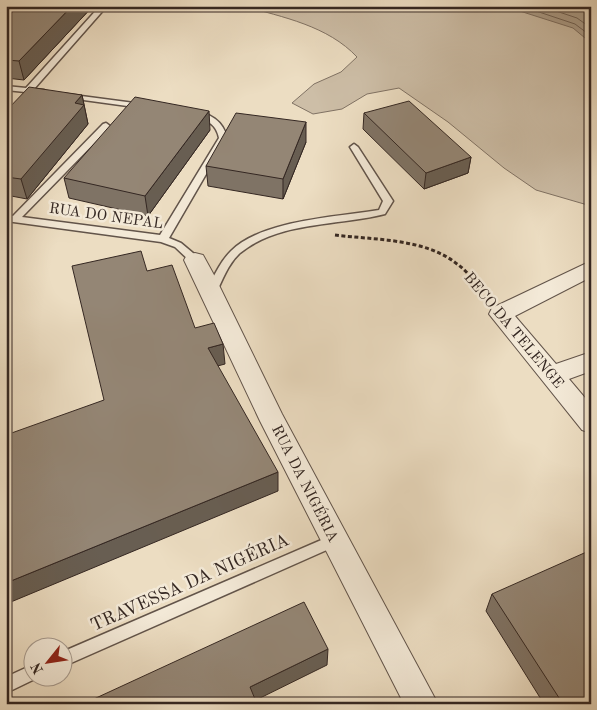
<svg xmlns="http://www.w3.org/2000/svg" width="597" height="710" font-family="'Old Standard TT',serif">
<rect width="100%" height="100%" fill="#ecddc2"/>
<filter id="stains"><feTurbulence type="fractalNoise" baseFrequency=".004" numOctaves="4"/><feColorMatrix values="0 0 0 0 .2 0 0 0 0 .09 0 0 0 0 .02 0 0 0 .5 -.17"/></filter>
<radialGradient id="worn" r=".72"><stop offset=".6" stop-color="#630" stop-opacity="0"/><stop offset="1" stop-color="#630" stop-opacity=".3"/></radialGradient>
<path fill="#cdbea7" stroke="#807264" d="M243 6H591V206L536 190 504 168 448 122 399 88 367 94 342 109 313 114 292 103 314 84 341 72 357 57C328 26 283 17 243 6Z"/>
<polygon fill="#ad9f8c" stroke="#7d6f62" points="504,6 591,6 591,43 573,28"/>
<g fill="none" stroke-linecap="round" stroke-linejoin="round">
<g stroke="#706357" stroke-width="1">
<polyline points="521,6 575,24 591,36"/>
<polyline points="541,6 577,18 591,28"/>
</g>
<g stroke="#62544a" stroke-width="3">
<g id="service">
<polygon points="100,6 107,6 34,89 44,90 44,94 6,90 6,86 26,88"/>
<polygon points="66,94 142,104 146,106 142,108 69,98 66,98"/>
<path d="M192 112C209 111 224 122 227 138L169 238 181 243 199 258 200 260 199 262H191L175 247 161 242 6 221V215L13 216 103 124 106 123 110 126 109 128 22 217 160 235 219 138C216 123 206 120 192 116Z"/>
<path d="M354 144 358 147 393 201 385 214C339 226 279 221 240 253 228 264 223 279 216 293H208L207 290C214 276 220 262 231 251 262 220 337 217 379 210L383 201 350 147Z"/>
<polygon points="333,535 338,537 340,541 338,545 62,667 62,652"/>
<polygon points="32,665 32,678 37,678 6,693 6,677"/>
</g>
</g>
<g stroke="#62544a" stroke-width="2">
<g id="minor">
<polygon points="195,253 203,255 214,275 282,414 438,704 404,704 260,421 184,260 187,255"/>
<polygon points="591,261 591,277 515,316 556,364 591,352 591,371 569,379 591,405 591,433 582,430 489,314 492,308"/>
</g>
</g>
<path stroke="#342722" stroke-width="3" stroke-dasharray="4 2.5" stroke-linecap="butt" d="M335 235C374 240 425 238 457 264 470 273 478 287 487 299"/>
<use href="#service" fill="#f3e9d7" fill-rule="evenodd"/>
<use href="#minor" fill="#f3e9d7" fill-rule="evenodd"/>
</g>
<g fill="#7f7365" stroke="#342722">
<polygon points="6,6 93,6 24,80 6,78"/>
<polygon points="82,95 88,124 27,199 6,195 6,111"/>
<polygon points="364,113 471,157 468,173 424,189 363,129"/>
<polygon points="210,130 148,216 69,198 64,178"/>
<polygon points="306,142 283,199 208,186 206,166"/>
<polygon points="492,594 591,704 544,704 486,611"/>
</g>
<g fill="#685e52" stroke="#342722">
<polygon points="72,6 93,6 24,80 19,61"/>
<polygon points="82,95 88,124 27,199 21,179 75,103"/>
<polygon points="209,111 210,130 148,216 145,196"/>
<polygon points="306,122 306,142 283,199 283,179"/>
<polygon points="471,157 468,173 424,189 426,173"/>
<polygon points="223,344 225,364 210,368 208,348"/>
<polygon points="278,472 278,491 6,604 6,583"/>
<polygon points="328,649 327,665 252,702 250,687"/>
</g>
<g fill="#948675" stroke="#342722">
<polygon points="6,6 72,6 19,61 6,60"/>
<polygon points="29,87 82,95 75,103 84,105 21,179 6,177 6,111"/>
<polygon points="135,97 209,111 145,196 64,178"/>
<polygon points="409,101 471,157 426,173 364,113"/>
<polygon points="236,113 306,122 283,179 206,166"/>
<polygon points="141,251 147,271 172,265 195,328 214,323 223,344 208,348 278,472 6,583 6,435 104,400 72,266"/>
<polygon points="591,550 591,704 563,704 492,594"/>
<polygon points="304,602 328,649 250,687 257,704 83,704"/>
</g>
<g text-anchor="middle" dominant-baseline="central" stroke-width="5" stroke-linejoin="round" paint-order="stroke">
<g font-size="15" fill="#342722" stroke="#f3e9d7">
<text transform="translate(106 217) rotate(8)">RUA DO NEPAL</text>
<text transform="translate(513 331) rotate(50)">BECO DA TELENGE</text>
<text transform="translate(304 484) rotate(63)">RUA DA NIGÉRIA</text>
</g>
<g font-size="18" fill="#342722" stroke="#f3e9d7">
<text transform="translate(190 583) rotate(-24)">TRAVESSA DA NIGÉRIA</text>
</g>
</g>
<rect width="597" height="710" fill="none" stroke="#ecddc2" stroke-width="25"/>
<rect x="8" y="8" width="582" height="695" fill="none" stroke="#342722" stroke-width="2.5"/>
<rect x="12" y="12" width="572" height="685" fill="none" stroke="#342722"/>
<g transform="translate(48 662) rotate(240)"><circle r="24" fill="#f3e9d7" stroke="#a79b8f"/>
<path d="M0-4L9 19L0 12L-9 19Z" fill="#8f2418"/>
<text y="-8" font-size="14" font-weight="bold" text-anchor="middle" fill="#342722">N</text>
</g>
<rect width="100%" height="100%" filter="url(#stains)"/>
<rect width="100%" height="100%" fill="url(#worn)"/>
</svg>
